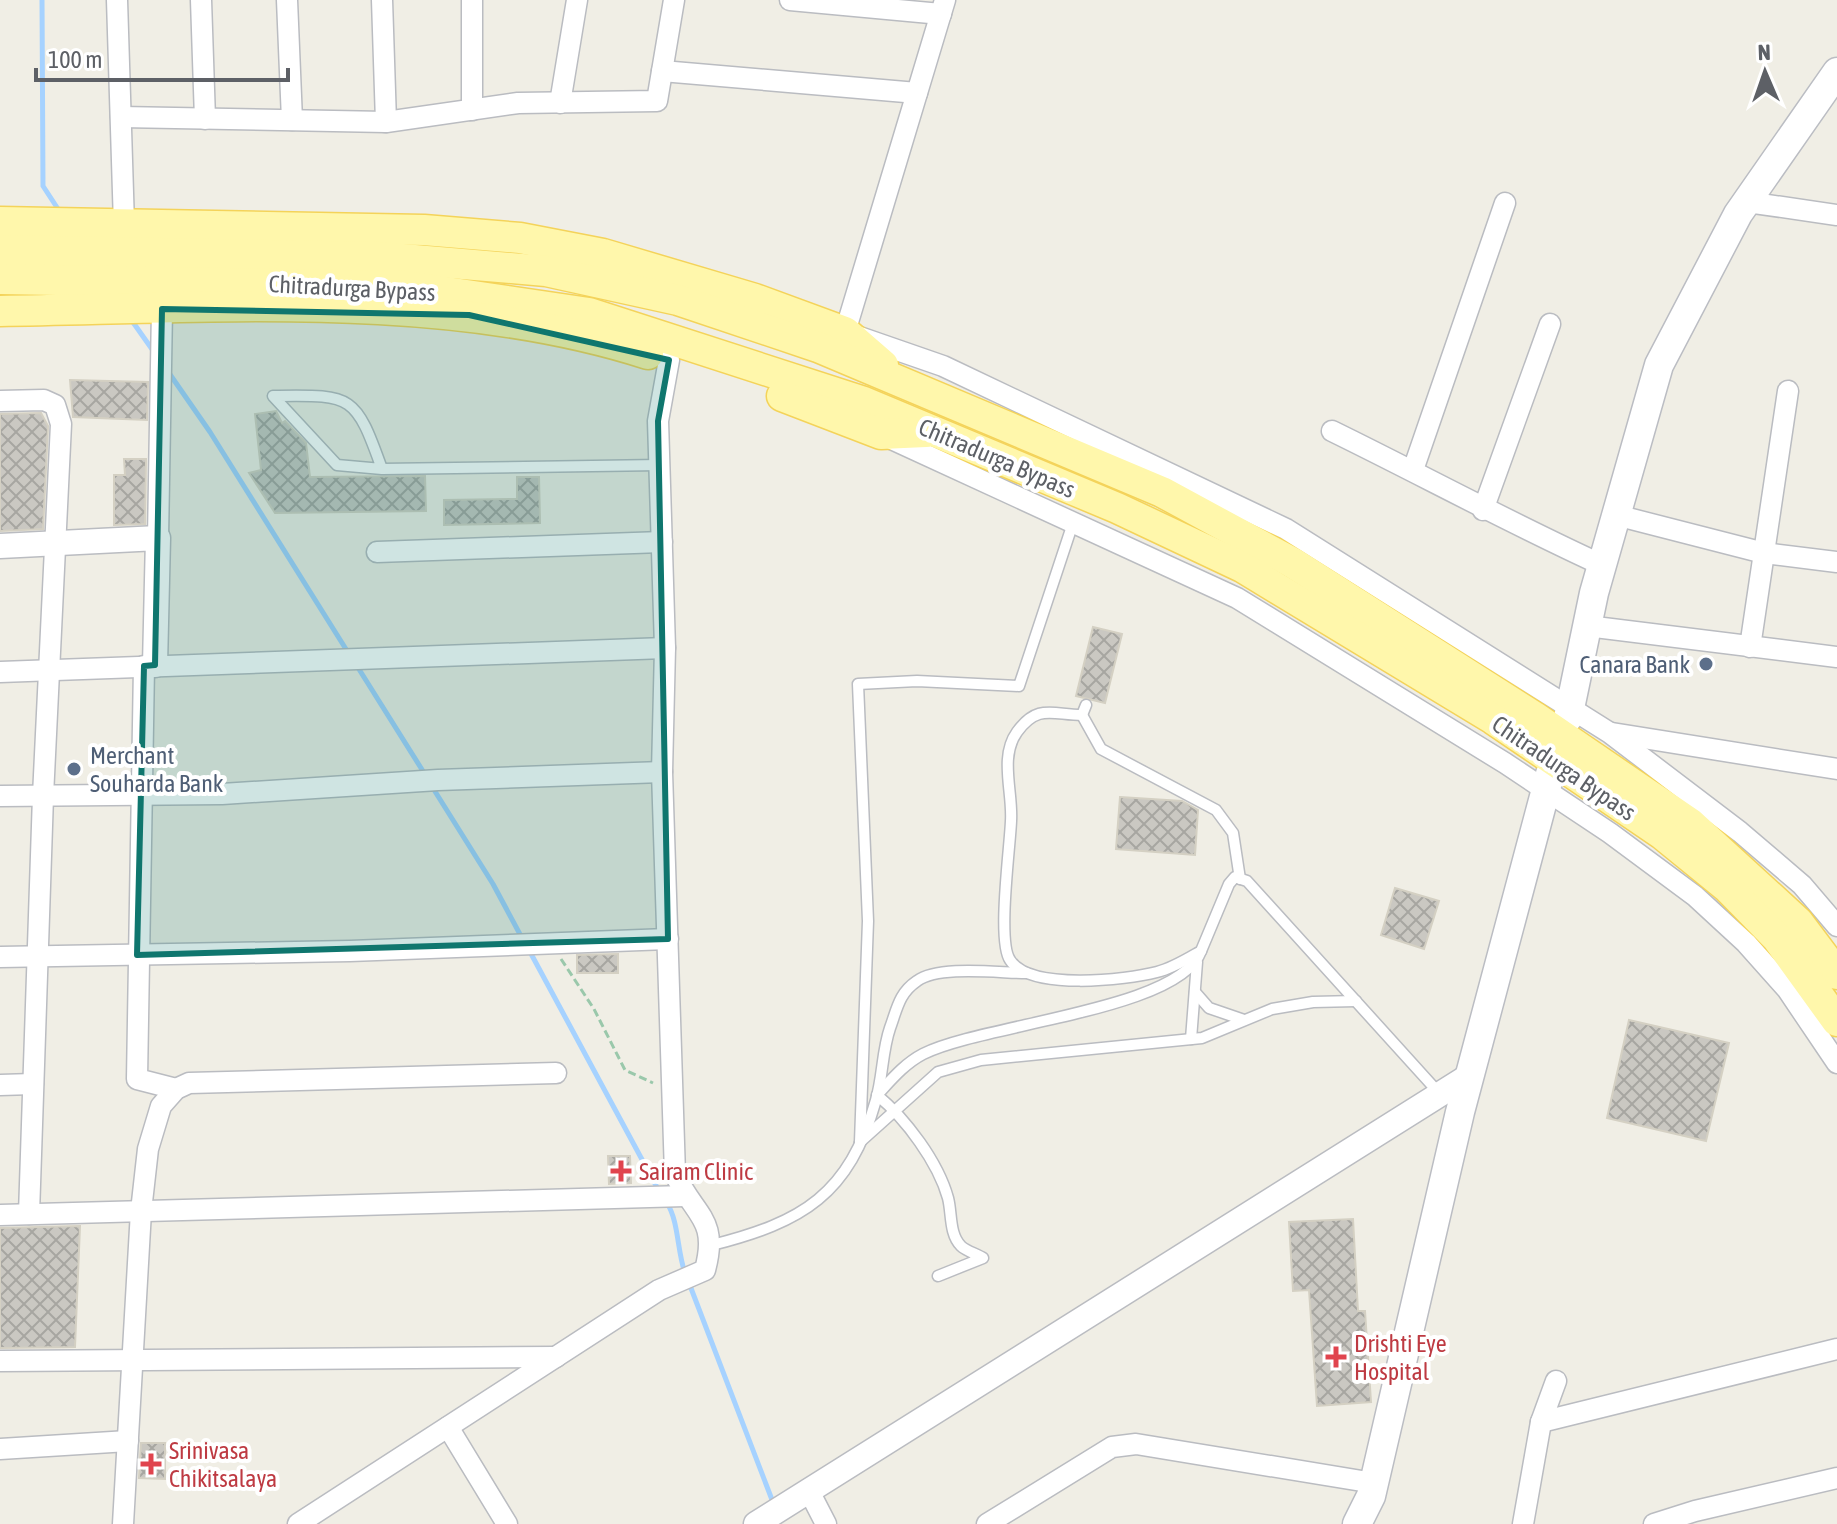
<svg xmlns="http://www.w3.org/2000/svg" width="1837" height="1524" font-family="'Asap Condensed',sans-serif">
<defs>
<pattern id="building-cross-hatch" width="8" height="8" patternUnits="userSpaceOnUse" patternTransform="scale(2)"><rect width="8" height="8" fill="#cac8c2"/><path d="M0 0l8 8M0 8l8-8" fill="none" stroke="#a7a6a1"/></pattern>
</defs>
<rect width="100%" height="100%" fill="#f0eee5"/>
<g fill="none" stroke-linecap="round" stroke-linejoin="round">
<g stroke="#a6d2ff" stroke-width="5">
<polyline points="42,0 43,186 58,209"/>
<polyline points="130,318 154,352"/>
<polyline points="169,373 210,432 349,654"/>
<polyline points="357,666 426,776"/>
<polyline points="431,785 493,884 522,938"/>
<polyline points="529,950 659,1191"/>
<path d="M667 1203C679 1222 677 1251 685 1273"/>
<polyline points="689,1283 774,1505"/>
</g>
</g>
<g fill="url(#building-cross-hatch)" stroke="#d4d0c3" stroke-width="2">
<polygon points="70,380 148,382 147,420 73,417"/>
<polygon points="276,411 282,423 285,421 306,443 310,477 425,476 426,511 275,513 249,473 261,470 255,414"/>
<polygon points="41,413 48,426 43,529 0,531 0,414"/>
<polygon points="124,459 146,459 145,524 114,525 114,475 125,475"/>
<polygon points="517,477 539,477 540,523 444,525 444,500 517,499"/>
<polygon points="1093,627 1122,634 1105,703 1076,696"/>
<polygon points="1120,797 1182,801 1198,810 1195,855 1116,849"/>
<polygon points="1395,888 1439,901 1424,949 1381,935"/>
<polygon points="618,954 618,973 577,973 577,955"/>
<polygon points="1629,1020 1729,1043 1706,1141 1607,1118"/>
<polygon points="608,1156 630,1156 631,1183 609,1184"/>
<polygon points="1353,1219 1358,1311 1365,1311 1371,1402 1317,1406 1309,1290 1293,1291 1289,1222"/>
<polygon points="80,1226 75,1347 0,1348 0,1228"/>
<polygon points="141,1443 165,1443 165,1479 139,1478"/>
</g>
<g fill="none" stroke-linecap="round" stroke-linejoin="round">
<g stroke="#babcc1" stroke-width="13">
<g id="service">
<path d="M382 469 337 465 273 396C352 395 355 393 382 469L660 465"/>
<path d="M1086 705 1082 715C1053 715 1038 703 1017 732 999 757 1013 792 1011 821 1010 848 997 941 1010 960 1030 991 1126 980 1157 972 1173 968 1187 959 1201 951L1229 884 1235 877 1247 881 1439 1093"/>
<polyline points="1082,715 1101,749 1216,810 1233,833 1240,879"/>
<polyline points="1195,992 1209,1008 1244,1020"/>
<polyline points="1191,1039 1197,962"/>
<polyline points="860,1142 868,921 858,684 917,681 1019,686 1073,523"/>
<polyline points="860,1142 938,1072 981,1060 1202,1038 1272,1009 1313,1002 1356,1001"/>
<path d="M712 1245C803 1222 849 1195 876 1100 883 1076 882 1051 890 1028 897 1009 899 993 917 981 939 965 999 973 1026 973"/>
<path d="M938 1276 983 1258C977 1254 966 1251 961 1246 949 1234 952 1213 948 1198 938 1162 906 1119 877 1095 891 1080 904 1064 923 1054 982 1024 1180 1010 1201 951"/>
</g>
</g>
<g stroke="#babcc1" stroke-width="23">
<g id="minor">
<polyline points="117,0 124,225"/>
<polyline points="201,0 205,119"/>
<polyline points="287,0 292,120"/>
<polyline points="382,0 386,122"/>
<polyline points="790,0 941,14"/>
<polyline points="945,0 845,332 943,366 1286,529 1610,733 1740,832 1802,885 1837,926"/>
<polyline points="662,71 917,93"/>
<polyline points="560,103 577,0"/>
<polyline points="472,110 472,0"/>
<polyline points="121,117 386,122 518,103 657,101 674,0"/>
<polyline points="1747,202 1837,215"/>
<polyline points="0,401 44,400 55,405 61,424 43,796 29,1214"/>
<path d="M1332 431C1422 475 1510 523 1602 565"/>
<polyline points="885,436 1237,598 1505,763 1610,833 1695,896 1746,943 1787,989 1837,1063"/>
<polyline points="1413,470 1505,203"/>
<polyline points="1483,510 1550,324"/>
<polyline points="1616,515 1764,553 1837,562"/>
<polyline points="158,538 162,309"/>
<polyline points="377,552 662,542"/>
<polyline points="1587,626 1837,657"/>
<polyline points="1750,647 1788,391"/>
<polyline points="144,666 137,1079 176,1089"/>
<polyline points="0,672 665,648"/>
<polyline points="1612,733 1837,769"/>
<polyline points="0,796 222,794 438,780 662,772"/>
<polyline points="0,957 350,951 668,939"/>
<polyline points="0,1085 33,1084"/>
<polyline points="0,1215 685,1196"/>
<polyline points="0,1361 556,1357"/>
<polyline points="1541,1422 1837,1349"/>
<polyline points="448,1427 507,1524"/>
<polyline points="0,1449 128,1441"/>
<polyline points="809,1491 826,1524"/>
<polyline points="123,1524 141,1211 148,1149 161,1106 176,1089 189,1083 556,1073"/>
<path d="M298 1524 659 1290 705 1270C719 1218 694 1216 675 1174L662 772 665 648 658 421 669 360"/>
<polyline points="987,1524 1112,1447 1136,1444 1374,1483"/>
<polyline points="1523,1524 1541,1422 1556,1381"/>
<polyline points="1654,1524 1695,1511 1837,1478"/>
</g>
</g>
<g stroke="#babcc1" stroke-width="27">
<g id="tertiary">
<polyline points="0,546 158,538 155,665"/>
<polyline points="756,1524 1469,1076"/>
</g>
</g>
<g stroke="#bbbdc3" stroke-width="31">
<g id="secondary">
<polyline points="1568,718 1594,593 1659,365 1738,214 1837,72"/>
<polyline points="1357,1524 1371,1496 1460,1112 1550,774"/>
</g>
</g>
<g stroke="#f4d35a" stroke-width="33">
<g id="primary">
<polyline points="0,222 424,230 520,238 603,254 755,299 845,332 883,365"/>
<polyline points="0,250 379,257 546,271 678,300 818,347 1162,492 1293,563 1536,718 1691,824 1798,922 1837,974"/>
<polyline points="0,279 405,286 589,313 864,402 1117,508 1242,567 1493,719 1662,834 1727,887 1777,938 1837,1021"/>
<path d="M0 311C209 308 447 289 648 354"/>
<polyline points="782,396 881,434 926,432"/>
</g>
</g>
<polyline stroke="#9ac8ab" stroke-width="3" stroke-dasharray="8 4" stroke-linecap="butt" points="561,959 594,1009 625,1070 653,1083"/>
<use href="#service" stroke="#fff" stroke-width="10"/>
<use href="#minor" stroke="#fff" stroke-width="20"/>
<use href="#tertiary" stroke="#fff" stroke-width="24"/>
<use href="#secondary" stroke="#fff" stroke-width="28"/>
<use href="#primary" stroke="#fff7ab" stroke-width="30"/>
</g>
<path fill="#0f766e" fill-opacity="0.2" stroke="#0f766e" stroke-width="6" stroke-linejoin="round" d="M162 309 469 315 669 360 658 421 668 939 137 955 144 666 155 665Z"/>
<g fill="#5c6f8a" stroke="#fff" stroke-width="3">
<circle cx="1706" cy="664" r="8"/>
<circle cx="74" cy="769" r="8"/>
</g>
<g fill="#e0444e" stroke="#fff" stroke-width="3">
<path d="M617 1159h8v8h8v8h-8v8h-8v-8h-8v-8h8z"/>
<path d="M1332 1345h8v8h8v8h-8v8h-8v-8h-8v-8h8z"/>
<path d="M147 1452h8v8h8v8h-8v8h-8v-8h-8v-8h8z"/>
</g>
<g text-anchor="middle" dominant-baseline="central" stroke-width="8" stroke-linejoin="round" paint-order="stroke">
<g font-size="24" fill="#5d6066" stroke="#fff">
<text transform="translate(352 288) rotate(3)">Chitradurga Bypass</text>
<text transform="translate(997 458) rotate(23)">Chitradurga Bypass</text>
<text transform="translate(1564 768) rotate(34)">Chitradurga Bypass</text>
</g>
<g font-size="24" fill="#4e5e75" stroke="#fff" text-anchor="end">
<text x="1690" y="664">Canara Bank</text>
<text x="90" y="755" text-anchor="start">Merchant<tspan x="90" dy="28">Souharda Bank</tspan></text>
</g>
<g font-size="24" fill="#be3a42" stroke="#fff" text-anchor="start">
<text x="639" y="1171">Sairam Clinic</text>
<text x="1354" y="1343">Drishti Eye<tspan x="1354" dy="28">Hospital</tspan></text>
<text x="169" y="1450">Srinivasa<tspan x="169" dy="28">Chikitsalaya</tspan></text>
</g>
</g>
<g transform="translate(1765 72) rotate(358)" stroke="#ffffff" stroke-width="6" paint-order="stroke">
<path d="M0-6L14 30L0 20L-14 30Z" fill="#5d6066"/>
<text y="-12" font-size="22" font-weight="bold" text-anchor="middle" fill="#5d6066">N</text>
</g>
<path d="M36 68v12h252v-12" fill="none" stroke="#5d6066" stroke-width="4"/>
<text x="48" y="68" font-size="24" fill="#5d6066" stroke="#ffffff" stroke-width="6" paint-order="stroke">100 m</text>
</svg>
